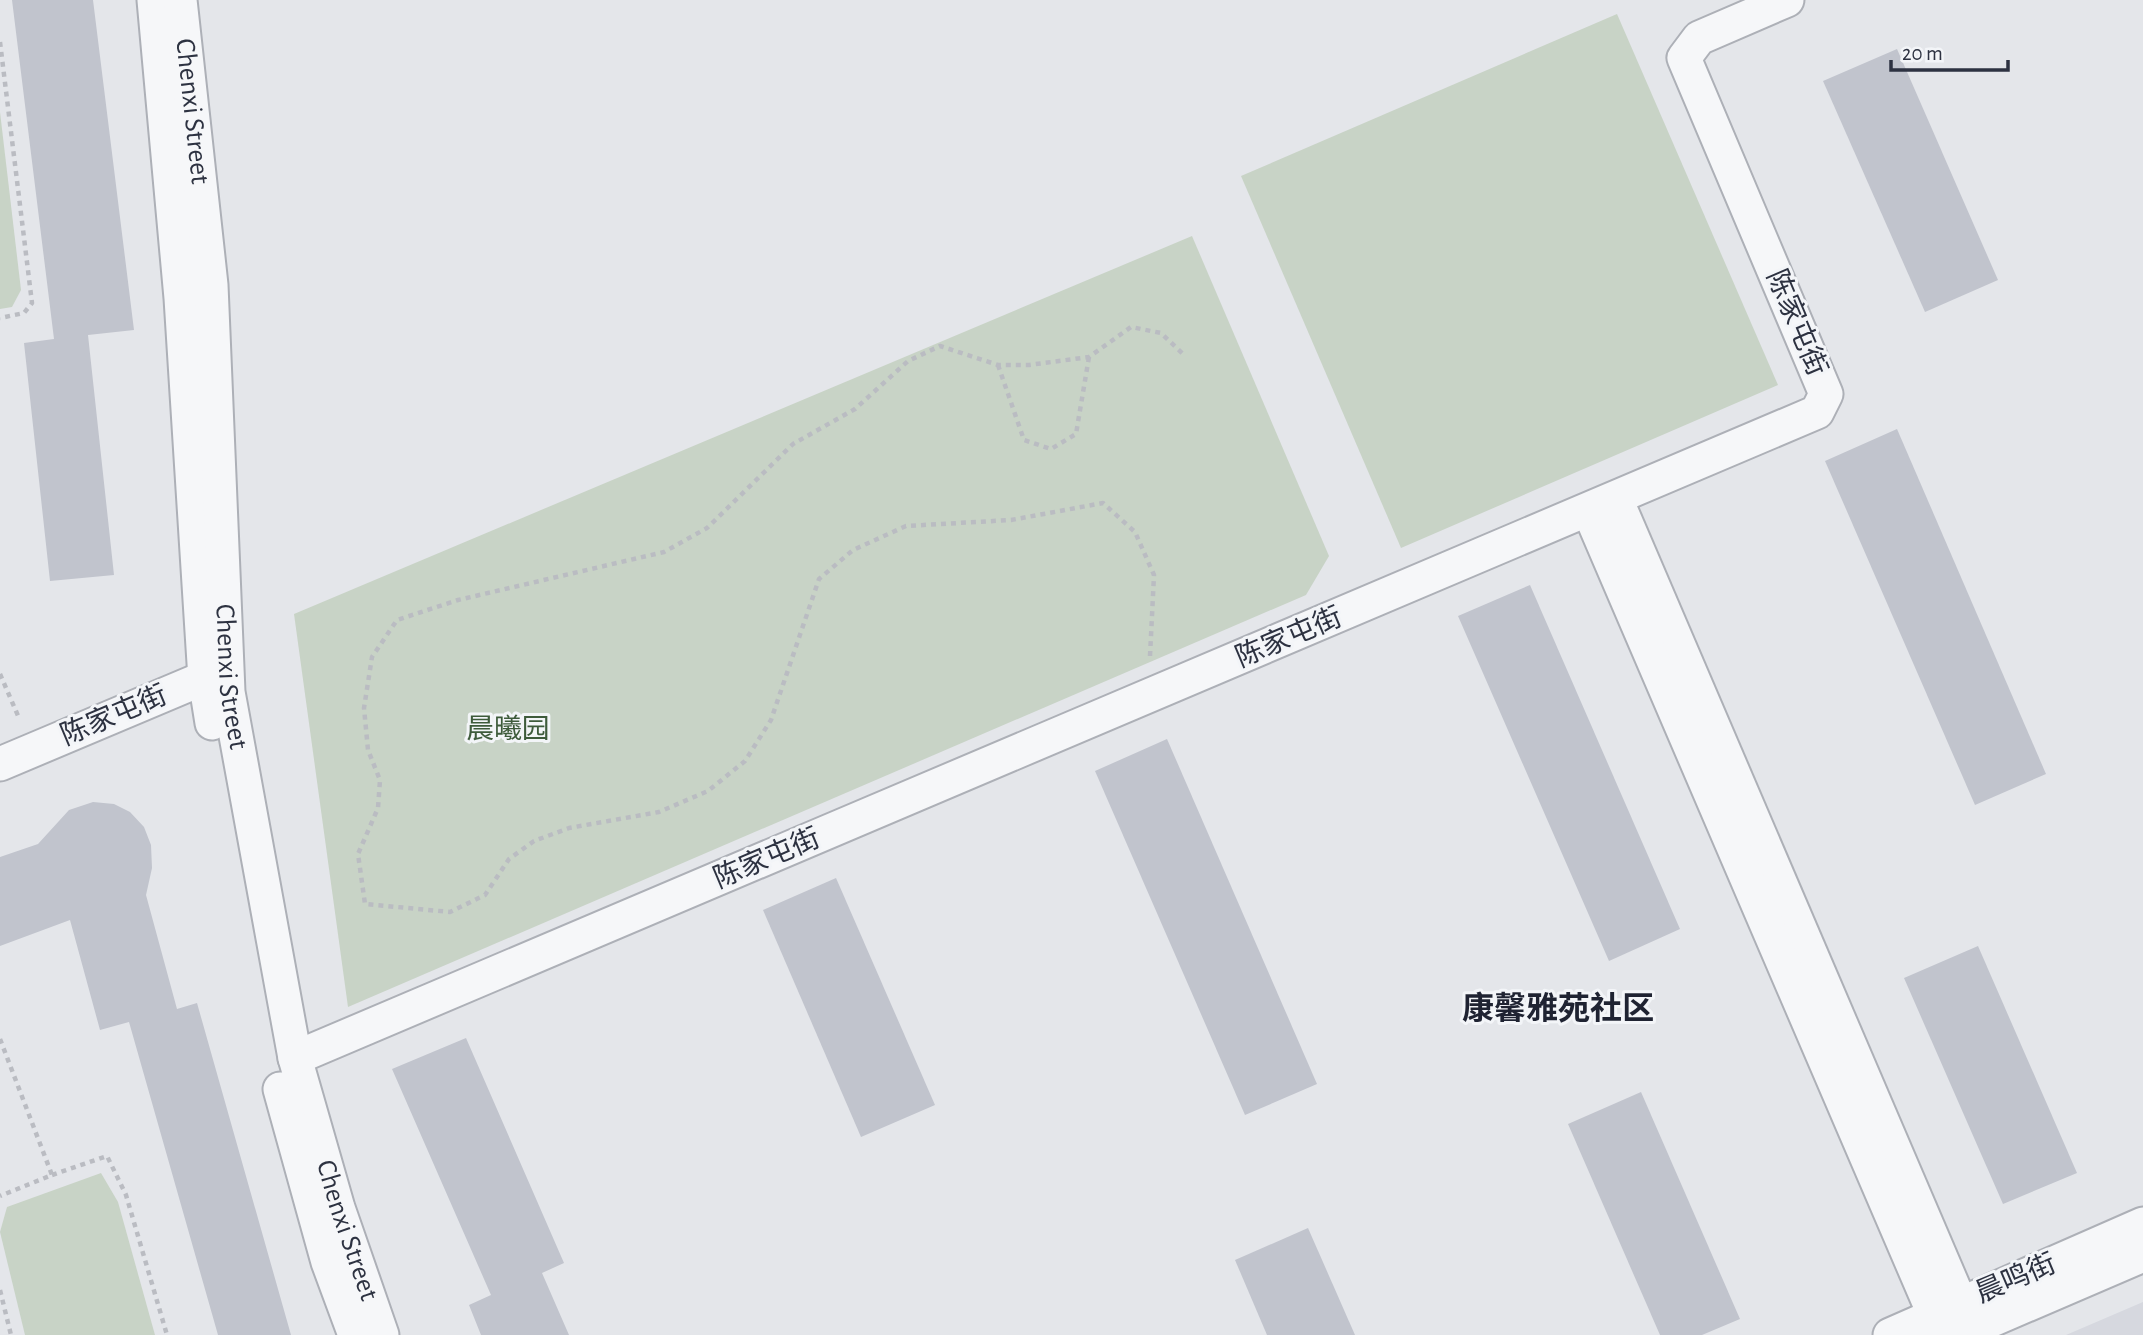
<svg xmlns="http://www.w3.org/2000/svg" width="2143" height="1335" font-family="'Alegreya Sans','Noto Sans SC',sans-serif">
<rect width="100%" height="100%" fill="#e4e6ea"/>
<polygon fill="#d6d8df" points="2143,1302 2143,1335 2066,1335"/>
<g fill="#c8d3c6">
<polygon points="1617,14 1778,385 1401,548 1241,176"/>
<polygon points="0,112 21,290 12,307 0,309"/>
<polygon points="1192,236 1329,556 1306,595 348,1007 294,614"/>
<polygon points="101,1173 118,1202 155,1335 25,1335 0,1232 7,1207"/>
</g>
<g fill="#c1c4cd">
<polygon points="12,0 93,0 134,330 88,335 114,575 50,581 24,343 54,339"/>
<polygon points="1897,49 1998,280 1925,312 1823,81"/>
<polygon points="1897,429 2046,774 1975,805 1825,461"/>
<polygon points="1530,585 1680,929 1609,961 1458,616"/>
<polygon points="1167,739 1317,1084 1245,1115 1095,771"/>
<polygon points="93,802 114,804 130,812 144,827 151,845 152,868 146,895 177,1009 197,1003 291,1335 218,1335 129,1022 100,1030 70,920 0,946 0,857 38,844 69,810"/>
<polygon points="836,878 935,1105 861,1137 763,910"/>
<polygon points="1978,946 2077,1173 2003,1204 1904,978"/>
<polygon points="466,1038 564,1263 542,1273 569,1335 481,1335 469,1305 491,1295 392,1069"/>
<polygon points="1641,1092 1740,1319 1702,1335 1660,1335 1568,1124"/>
<polygon points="1308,1228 1355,1335 1267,1335 1235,1260"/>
</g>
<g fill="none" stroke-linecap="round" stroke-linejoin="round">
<g stroke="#adb0b7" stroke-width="37">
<g id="minor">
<polyline points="154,0 181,298 205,679 212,723"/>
<path id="s1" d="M180 0 211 285 228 692 295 1058 338 1208 382 1335"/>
<polyline points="1616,499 1974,1335"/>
<polyline points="1589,511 1943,1335"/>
<polyline points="0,764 223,670"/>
<polyline points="295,1058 1817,412 1826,394 1684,58 1699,38 1787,0"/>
<polyline points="280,1089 328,1262 355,1335"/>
<polyline points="1890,1335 2143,1224"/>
<polyline points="1957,1335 2143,1255"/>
</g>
</g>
<g stroke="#babcc2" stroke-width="4.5" stroke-dasharray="5 5" stroke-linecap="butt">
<polyline points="0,42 32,303 24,313 0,318"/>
<polyline points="998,365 1024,440 1051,449 1076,434 1089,357"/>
<polyline points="1150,656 1154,575 1135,532 1103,503 1011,520 906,526 853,550 819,579 771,720 745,761 708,791 659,812 569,828 534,841 509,859 485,895 450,912 365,904 358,854 378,808 380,780 368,750 364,708 372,657 397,620 458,600 664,552 707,528 793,444 855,409 908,361 940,346 998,365 1029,365 1089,357 1131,327 1161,333 1183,354"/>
<polyline points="0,674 19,718"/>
<polyline points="0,1039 52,1175 0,1196"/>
<polyline points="52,1175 107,1156 126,1195 167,1335"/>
<polyline points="0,1290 11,1335"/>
</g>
<use href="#minor" stroke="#f6f7f9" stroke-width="33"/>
</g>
<g text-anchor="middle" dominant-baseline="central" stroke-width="6" stroke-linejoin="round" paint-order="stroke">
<g font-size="28" fill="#2d3241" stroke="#f3f5f8">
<text stroke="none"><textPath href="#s1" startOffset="112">Chenxi Street</textPath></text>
<text transform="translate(1796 323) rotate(67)">陈家屯街</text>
<text transform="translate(1289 638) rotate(-23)">陈家屯街</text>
<text stroke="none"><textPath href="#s1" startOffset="679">Chenxi Street</textPath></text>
<text transform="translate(114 716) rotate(-23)">陈家屯街</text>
<text transform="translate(767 859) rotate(-23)">陈家屯街</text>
<text stroke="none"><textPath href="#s1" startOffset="1246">Chenxi Street</textPath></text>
<text transform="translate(2016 1279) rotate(-23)">晨鸣街</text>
</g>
<g font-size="28" fill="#3e5b3b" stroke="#f3f5f8">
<text x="508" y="730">晨曦园</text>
</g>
<g font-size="32" font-weight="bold" fill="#1f2332" stroke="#f3f5f8">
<text x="1558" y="1009">康馨雅苑社区</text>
</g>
</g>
<path d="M1891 60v10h117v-10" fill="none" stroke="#2d3241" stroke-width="3.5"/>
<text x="1902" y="60" font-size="21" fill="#2d3241" stroke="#f3f5f8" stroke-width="5" paint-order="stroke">20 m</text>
</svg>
